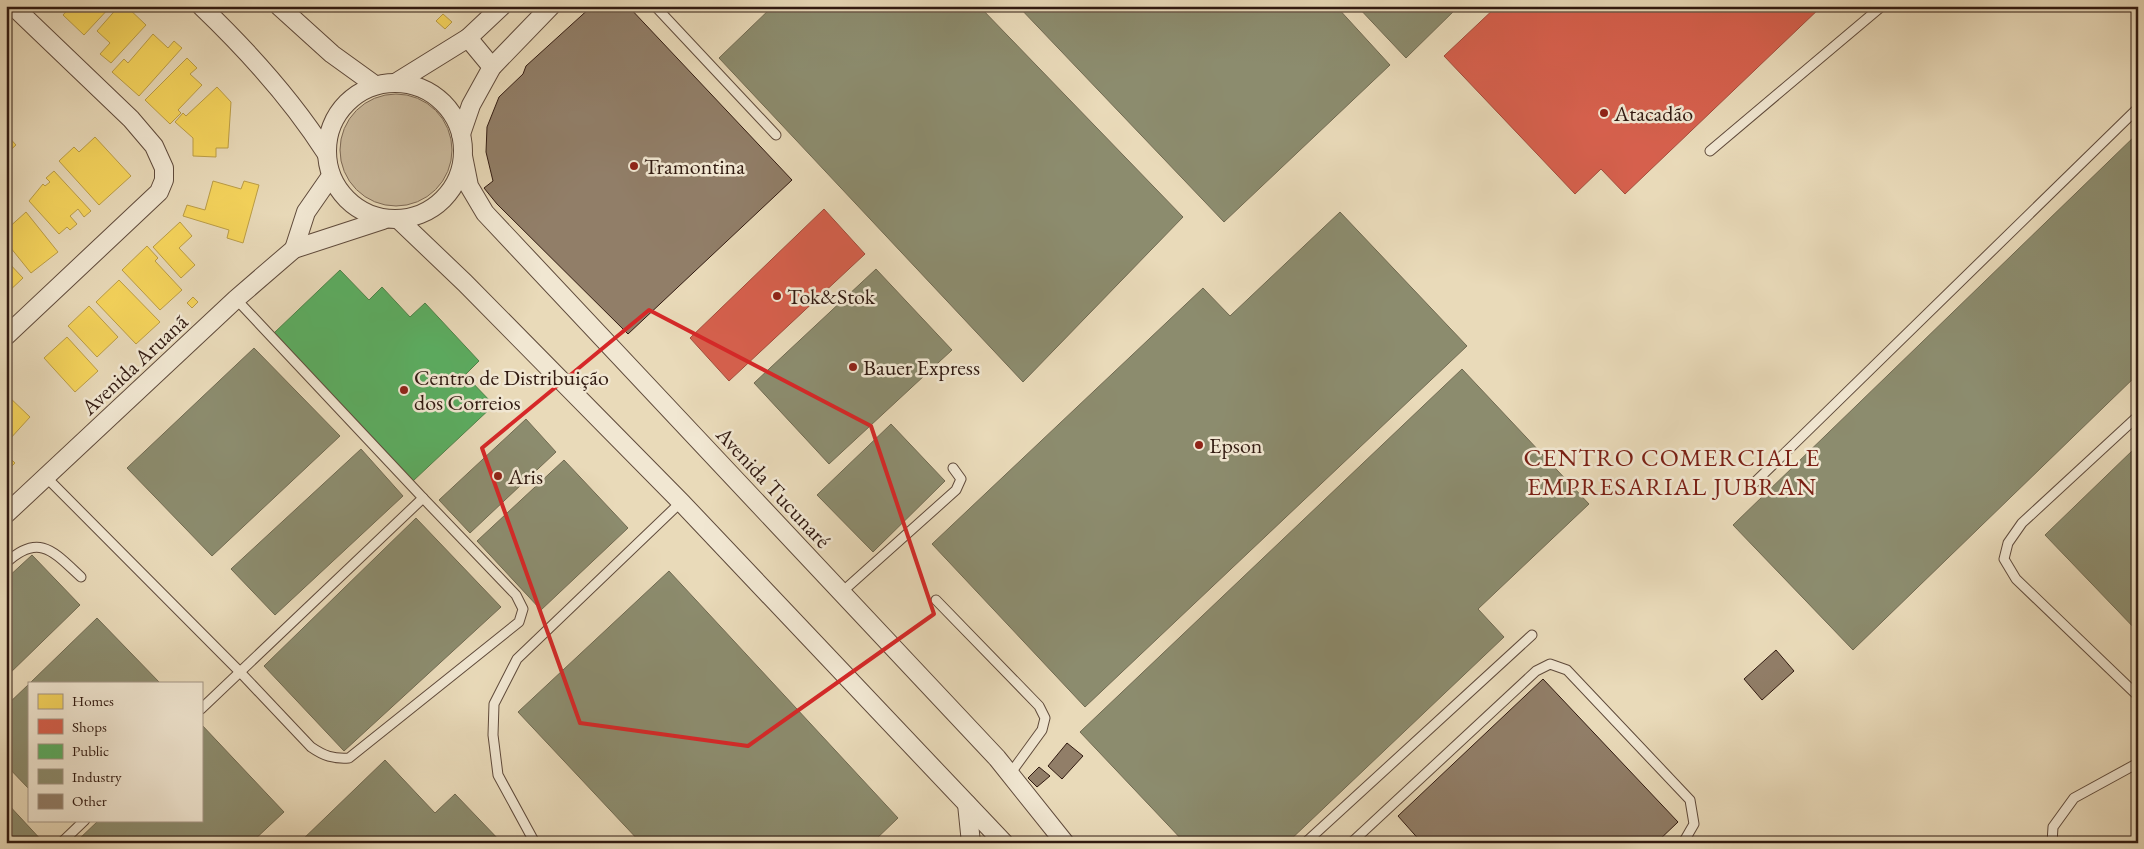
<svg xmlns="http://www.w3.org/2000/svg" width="2144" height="849" viewBox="0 0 2144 849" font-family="'EB Garamond',serif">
<rect width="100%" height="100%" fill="#e9dab9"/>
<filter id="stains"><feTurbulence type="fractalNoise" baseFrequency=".004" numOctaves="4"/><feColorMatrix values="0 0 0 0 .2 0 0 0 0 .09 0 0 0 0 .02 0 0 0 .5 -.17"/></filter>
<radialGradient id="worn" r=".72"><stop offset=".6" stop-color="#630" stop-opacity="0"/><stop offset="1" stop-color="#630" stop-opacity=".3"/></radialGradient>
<circle fill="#cab99c" stroke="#7e6a56" cx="396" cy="150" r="56"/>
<g fill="#f6d55c" stroke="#bb9d46">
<polygon points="71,6 111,6 84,35 63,15"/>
<polygon points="119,6 126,6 146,25 111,63 100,54 110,43 97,31"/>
<polygon points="443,14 452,22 445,29 436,21"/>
<polygon points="153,34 168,48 174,41 182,48 139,96 112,72 124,59 128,63"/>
<polygon points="187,58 197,68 190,74 202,85 178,110 181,113 170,124 145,100"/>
<polygon points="217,87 231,102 228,148 216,148 216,157 193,156 193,138 175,122 183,113 186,116"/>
<polygon points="6,134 16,145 6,154"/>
<polygon points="95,137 131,176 99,205 59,161 74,147 79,152"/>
<polygon points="54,171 91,211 84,217 78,209 70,216 77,224 70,230 67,227 59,234 29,201 43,184 45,186 50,182 46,178"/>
<polygon points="213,181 241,189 244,181 259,185 243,243 227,238 229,230 183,216 187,205 205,210"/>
<polygon points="26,212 58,252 31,273 6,242 6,230"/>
<polygon points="180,222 192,236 179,248 195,265 181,278 153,247"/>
<polygon points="147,246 158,258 155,261 182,290 160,310 122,270"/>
<polygon points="6,260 23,278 6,294"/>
<polygon points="119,280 160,322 136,344 96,302"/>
<polygon points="193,297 198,302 192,308 187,303"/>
<polygon points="89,306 118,337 97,357 68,326"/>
<polygon points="67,337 98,371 75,392 44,358"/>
<polygon points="6,394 30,417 9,440 6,437"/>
<polygon points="10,458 15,463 10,468 6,465"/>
</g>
<g fill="#d6604d" stroke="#a44b3b">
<polygon points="1497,6 1822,6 1625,194 1601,169 1575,194 1444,56"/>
<polygon points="824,209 865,254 729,381 690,338"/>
</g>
<polygon fill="#5aae61" stroke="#4e8249" points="340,270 369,300 382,287 410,317 425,303 479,361 465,375 494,405 413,481 274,333"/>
<g fill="#8c8c6e" stroke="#716a52">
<polygon points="773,6 979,6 1183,217 1023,382 719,58"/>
<polygon points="1018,6 1336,6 1390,65 1224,222"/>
<polygon points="1357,6 1459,6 1406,58"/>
<polygon points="2138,133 2138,374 1853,650 1733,525"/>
<polygon points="1340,212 1467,346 1085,707 932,544 1203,288 1230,316"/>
<polygon points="876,269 952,350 829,464 754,383"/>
<polygon points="254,348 340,436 212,556 127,468"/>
<polygon points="1462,369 1589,504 1478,609 1504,637 1287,843 1185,843 1080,732"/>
<polygon points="526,419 556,452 470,533 439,500"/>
<polygon points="891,424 945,481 873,552 817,495"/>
<polygon points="361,449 403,496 275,615 231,569"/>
<polygon points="2134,449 2138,453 2138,632 2045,535"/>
<polygon points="564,460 628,528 541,610 477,541"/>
<polygon points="416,518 501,607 344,751 264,666"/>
<polygon points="32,555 80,605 6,677 6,579"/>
<polygon points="669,571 898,818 872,843 641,843 518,712"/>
<polygon points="97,618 160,683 30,683"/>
<polygon points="29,684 29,789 6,765 6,706"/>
<polygon points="201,724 284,812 251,843 78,843 77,841 99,820 201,820"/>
<polygon points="385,760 435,813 455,794 502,843 299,843"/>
<polygon points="6,802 44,843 6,843"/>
</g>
<g fill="#917e68" stroke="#311a11">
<polygon points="592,6 628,6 792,180 628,334 497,204 484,188 493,181 486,152 487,127 499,97 523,74 526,66"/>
<polygon points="1776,650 1794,671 1762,700 1744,679"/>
<polygon points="1543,679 1678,822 1656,843 1422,843 1398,816"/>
<polygon points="1067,743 1083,756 1062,779 1048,766"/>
<polygon points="1039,767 1050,776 1037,787 1028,778"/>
</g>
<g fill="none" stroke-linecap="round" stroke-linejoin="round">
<defs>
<g id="lane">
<polyline points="655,6 776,135"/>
<polyline points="1710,151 1882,6"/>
<polyline points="2138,416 2022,523 2008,543 2004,559 2016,579 2138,696"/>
<path d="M 46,477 L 240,672 L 311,747 C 324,756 333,759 349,758 L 519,622 L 523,609 L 516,595 L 423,498"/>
<polyline points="1750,487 2138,108"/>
<path d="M 6,563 C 39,532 54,552 81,577"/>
<polyline points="842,592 956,490 961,479 953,468"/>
<polyline points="936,600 1039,706 1045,718 1042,730 1010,774"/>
<polyline points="201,709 423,498 236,299"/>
<polyline points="61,843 85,820"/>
<polyline points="535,843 498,775 493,735 494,704 517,659 681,502"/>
<polyline points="1305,843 1532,635"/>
<polyline points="1351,843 1536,671 1550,664 1567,670 1690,800 1694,824 1683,843"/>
<polyline points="2052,843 2053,827 2074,798 2138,763"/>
</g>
<g id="street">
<path d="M 201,6 C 248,51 291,98 326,153"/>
<polyline points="279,6 332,54 375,85"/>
<polyline points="468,38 492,67"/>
<polyline points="397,82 468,38 502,6"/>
<circle cx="395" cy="151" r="68"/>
<polyline points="461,134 471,105 492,67 551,6"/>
<polyline points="463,156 469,186 485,213 997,758 1065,843"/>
<polyline points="398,219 465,283 681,502 1004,843"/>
<polyline points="294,249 306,212 331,176"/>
<polyline points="6,336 159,192 164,180 164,168 154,146 131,119 13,6"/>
<polyline points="6,514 236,299 294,249 383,220"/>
<polyline points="967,804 971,843"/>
</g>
</defs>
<use href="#lane" stroke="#5f4a3b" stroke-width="11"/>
<use href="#street" stroke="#5f4a3b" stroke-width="20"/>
<use href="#lane" stroke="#f1e7d2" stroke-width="9"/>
<use href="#street" stroke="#f1e7d2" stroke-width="18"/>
</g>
<path fill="none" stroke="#d62828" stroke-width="4" stroke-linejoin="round" d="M 649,310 L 871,426 L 934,614 L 748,746 L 580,723 L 482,448 Z"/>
<g fill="#8f2418" stroke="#f1e7d2" stroke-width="2">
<circle cx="1604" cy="113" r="5"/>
<circle cx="634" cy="166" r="5"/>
<circle cx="777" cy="296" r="5"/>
<circle cx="853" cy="367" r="5"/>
<circle cx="404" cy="390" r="5"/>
<circle cx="1199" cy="445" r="5"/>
<circle cx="498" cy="476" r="5"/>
</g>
<g text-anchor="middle" stroke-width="5" stroke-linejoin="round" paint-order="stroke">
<g font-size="22" fill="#311a11" stroke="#f1e7d2" text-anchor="start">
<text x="1614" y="121">Atacadão</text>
<text x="644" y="174">Tramontina</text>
<text x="787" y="304">Tok&amp;Stok</text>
<text x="863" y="375">Bauer Express</text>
<text x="414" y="385">Centro de Distribuição<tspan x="414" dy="25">dos Correios</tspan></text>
<text x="1209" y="453">Epson</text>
<text x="508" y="484">Aris</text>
</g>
<g font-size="22" fill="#311a11" stroke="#f1e7d2">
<text transform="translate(134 364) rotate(-43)" y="8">Avenida Aruanã</text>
<text transform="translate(774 487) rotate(47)" y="8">Avenida Tucunaré</text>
</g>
<g font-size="25" letter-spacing="1" fill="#7a1f14" stroke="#f1e7d2">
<text x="1672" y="466">CENTRO COMERCIAL E<tspan x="1672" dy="29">EMPRESARIAL JUBRAN</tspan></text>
</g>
</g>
<rect width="2144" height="849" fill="none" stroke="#e9dab9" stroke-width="25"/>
<rect x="8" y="8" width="2129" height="834" fill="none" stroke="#311a11" stroke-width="2.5"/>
<rect x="12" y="12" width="2119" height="824" fill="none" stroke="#311a11"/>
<rect x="28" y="682" width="175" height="140" fill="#f1e7d2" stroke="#a49585"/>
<rect x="38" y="694" width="25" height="15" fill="#f6d55c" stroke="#a49585"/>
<text x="72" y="706" font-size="15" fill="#311a11">Homes</text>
<rect x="38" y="719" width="25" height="15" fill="#d6604d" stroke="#a49585"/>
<text x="72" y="732" font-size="15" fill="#311a11">Shops</text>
<rect x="38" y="744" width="25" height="15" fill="#5aae61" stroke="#a49585"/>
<text x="72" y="756" font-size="15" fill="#311a11">Public</text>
<rect x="38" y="769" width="25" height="15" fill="#8c8c6e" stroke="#a49585"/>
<text x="72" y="782" font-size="15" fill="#311a11">Industry</text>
<rect x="38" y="794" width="25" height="15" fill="#917e68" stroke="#a49585"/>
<text x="72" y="806" font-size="15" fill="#311a11">Other</text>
<rect width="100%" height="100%" filter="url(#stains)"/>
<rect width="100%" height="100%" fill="url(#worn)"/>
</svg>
